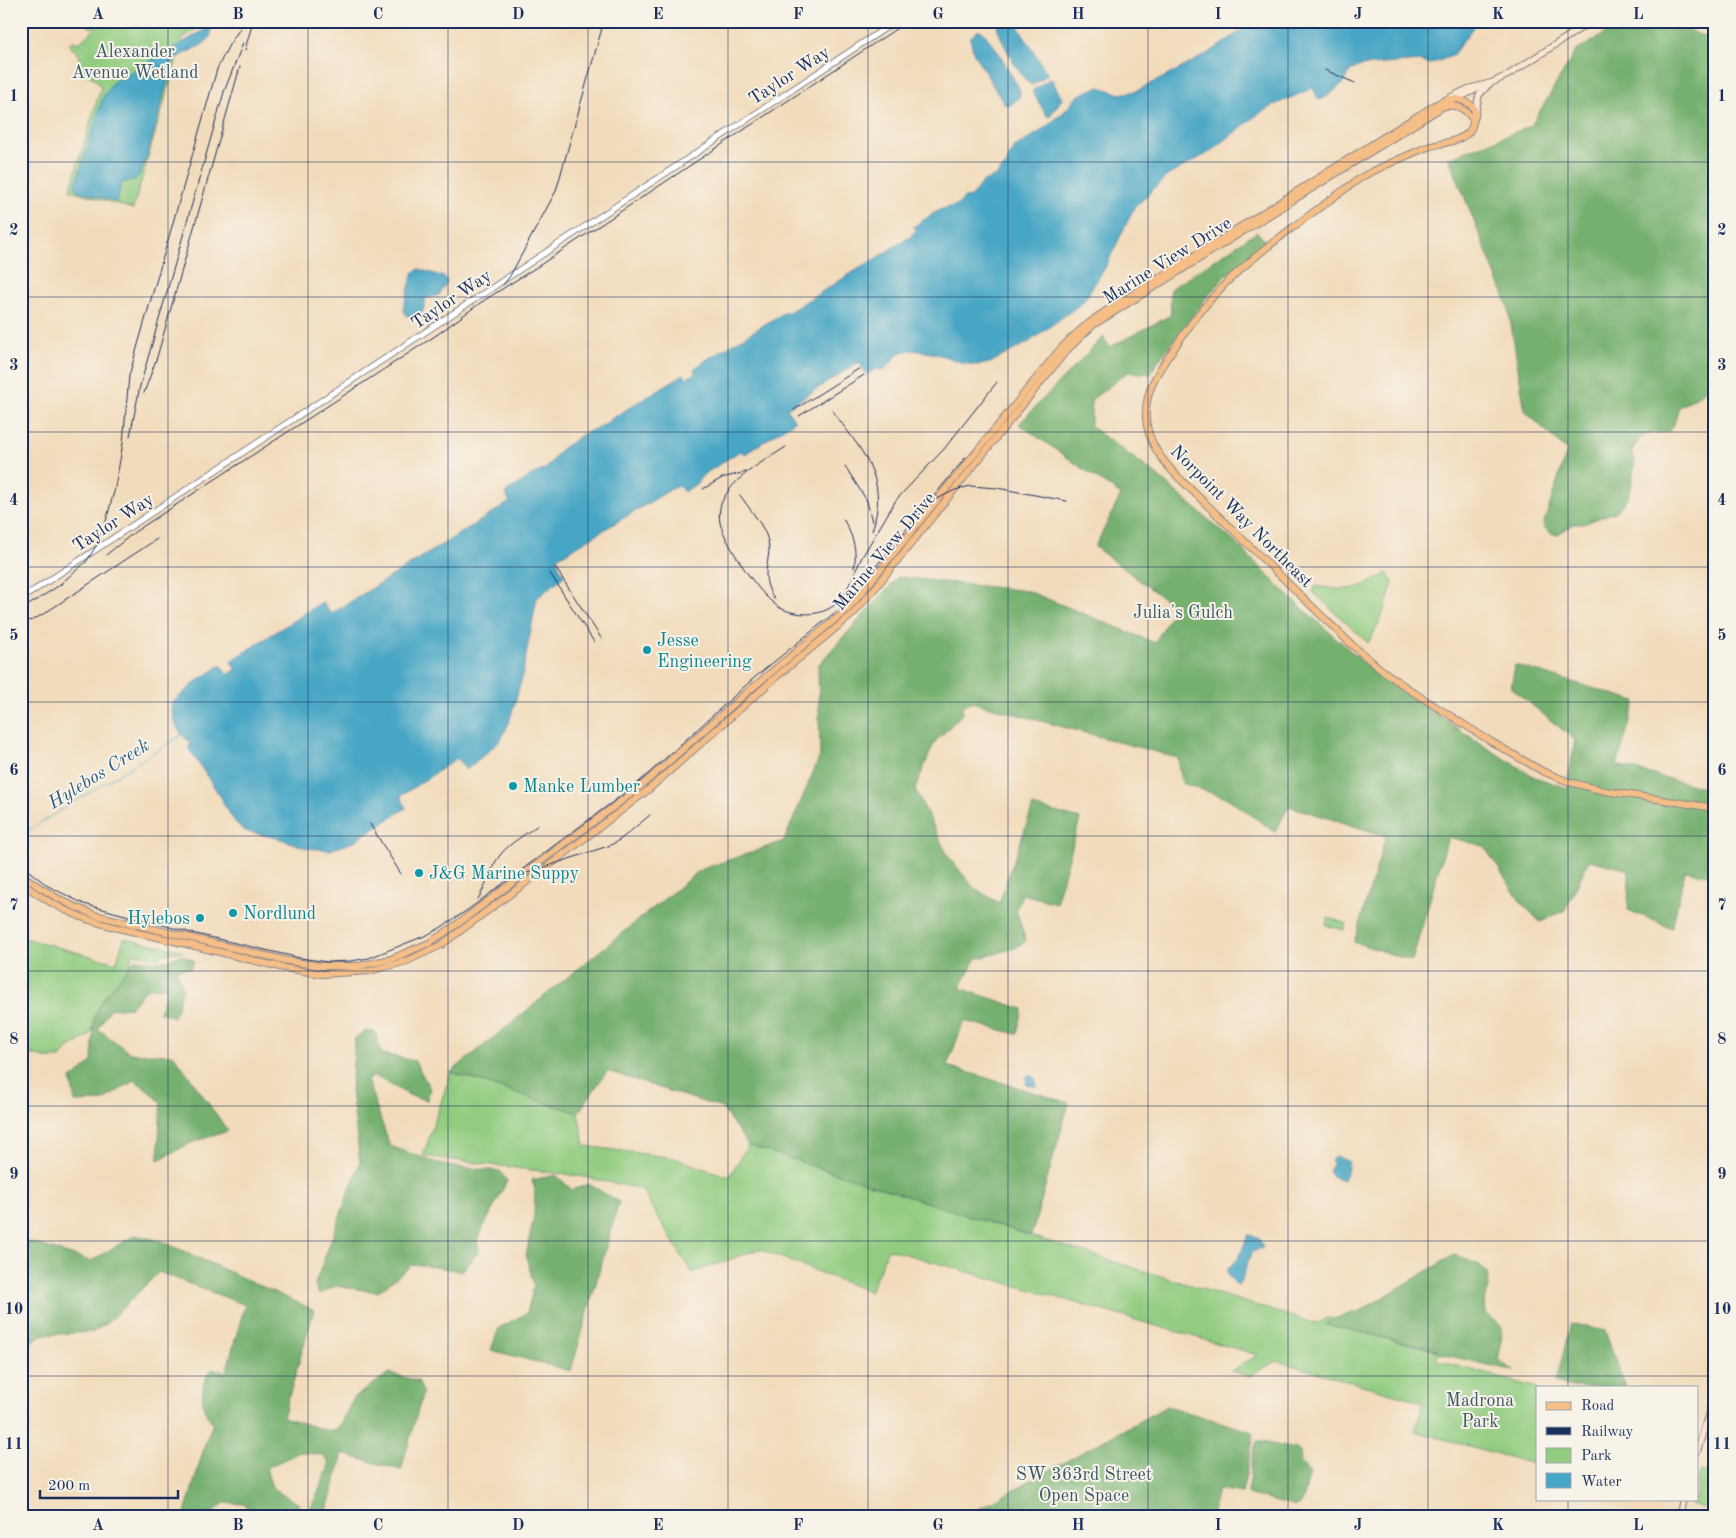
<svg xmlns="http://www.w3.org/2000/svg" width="1736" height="1538" viewBox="0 0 1736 1538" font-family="'Old Standard TT',serif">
<rect width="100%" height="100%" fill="#f7f3e8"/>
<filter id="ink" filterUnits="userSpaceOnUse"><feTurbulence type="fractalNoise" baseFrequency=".02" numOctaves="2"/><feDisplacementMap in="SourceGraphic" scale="10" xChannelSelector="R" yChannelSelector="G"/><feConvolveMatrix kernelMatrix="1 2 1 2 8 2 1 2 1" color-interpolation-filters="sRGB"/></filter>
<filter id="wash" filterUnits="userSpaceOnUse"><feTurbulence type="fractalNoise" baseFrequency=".0096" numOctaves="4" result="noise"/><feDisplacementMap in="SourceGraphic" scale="20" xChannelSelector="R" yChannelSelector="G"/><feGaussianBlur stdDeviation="1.12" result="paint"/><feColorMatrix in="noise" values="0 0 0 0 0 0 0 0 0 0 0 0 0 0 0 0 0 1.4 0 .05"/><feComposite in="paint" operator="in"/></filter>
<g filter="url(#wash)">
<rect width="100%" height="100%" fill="#f2dbbb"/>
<g fill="#91cc80" stroke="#567e6f">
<path d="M 81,21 L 208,21 L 183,38 L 133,209 L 70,190 L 101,87 L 95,79 L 83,72 C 79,62 82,51 71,48 L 69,44 L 72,41 L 79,43 L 96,28 L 95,26 L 91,28 Z"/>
<path d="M 1387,573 L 1393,582 C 1387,604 1380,624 1368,643 L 1313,592 L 1316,586 C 1348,592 1359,590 1387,573 Z"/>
<polygon points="1328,918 1346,923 1344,930 1326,925"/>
<polygon points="21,937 116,963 124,938 184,951 163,954 158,958 133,953 125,981 109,994 89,1036 69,1048 60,1058 45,1058 21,1052"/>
<polygon points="451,1072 578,1113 585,1146 674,1158 729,1177 748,1145 1031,1236 1316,1324 1327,1318 1333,1319 1326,1324 1438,1351 1436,1360 1537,1388 1537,1465 1415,1431 1423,1402 1277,1361 1249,1376 1231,1371 1258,1355 888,1249 870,1292 759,1249 692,1273 641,1189 579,1176 423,1156"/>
<polygon points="1715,1470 1715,1512 1691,1505 1693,1499 1697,1499 1697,1481 1700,1471 1704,1473"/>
</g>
<g fill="#74b06e" stroke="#487066">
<path d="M 1626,21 L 1666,21 L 1715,41 L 1715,323 L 1712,325 L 1715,330 L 1715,370 L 1706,383 L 1704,392 L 1679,407 L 1674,424 L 1668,432 C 1650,432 1639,434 1632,452 L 1635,460 L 1631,489 L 1628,497 L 1617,511 L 1583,524 L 1574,524 L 1558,534 L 1552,534 L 1543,526 L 1567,451 L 1525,411 L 1508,306 L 1449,158 L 1531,126 L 1576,51 Z"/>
<polygon points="1257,232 1267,242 1225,276 1206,298 1156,364 1151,374 1128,372 1091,400 1091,427 1153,472 1237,544 1291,598 1378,675 1487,748 1535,777 1567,788 1575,740 1511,688 1515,665 1636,701 1617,765 1715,791 1715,876 1685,871 1672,928 1628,910 1629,870 1589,860 1565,910 1540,922 1520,901 1484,846 1448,837 1412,961 1354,942 1386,836 1289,806 1275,832 1229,799 1182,783 1178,758 971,702 962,706 963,713 934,743 915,789 948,856 974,888 999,903 1033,806 1080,819 1056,903 1022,894 1016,910 1026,941 1016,948 976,959 960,988 1023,1009 1017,1034 964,1021 947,1066 1069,1103 1031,1236 748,1145 722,1108 607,1071 578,1113 451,1072 700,870 784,841 820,756 818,665 898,577 1028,591 1155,643 1175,607 1095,547 1121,495 1019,424 1103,337 1110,347 1171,315 1170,289"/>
<polygon points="182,955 194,961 191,968 176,969 183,988 174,1017 159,1012 168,987 147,988 131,1007 109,1009 98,1029 130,1053 174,1055 228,1131 191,1143 158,1160 161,1102 135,1080 102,1101 75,1102 71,1079 92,1062 94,1017 103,999 135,959 160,962"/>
<polygon points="366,1031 375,1032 382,1054 415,1061 430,1089 427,1100 411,1096 375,1076 367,1080 390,1146 446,1166 500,1171 507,1181 477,1240 479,1251 462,1271 413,1264 378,1292 335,1286 319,1295 315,1284 360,1162 351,1091 355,1038"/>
<polygon points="556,1175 572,1190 589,1184 619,1202 571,1371 491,1350 499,1328 527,1313 534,1286 526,1256 534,1215 535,1189 532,1180"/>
<path d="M 135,1235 L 161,1241 L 314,1310 L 283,1417 L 328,1431 L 338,1428 L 354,1398 L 389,1373 L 418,1381 L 423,1392 L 401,1470 L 343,1454 L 325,1517 L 307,1517 L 328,1469 L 329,1463 L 322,1455 L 300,1452 L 266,1468 L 272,1488 L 299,1504 L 293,1517 L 252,1517 L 245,1504 L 224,1503 L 208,1517 L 184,1517 L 206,1441 L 213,1423 C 211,1420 207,1417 206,1413 C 200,1400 201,1378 213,1369 L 226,1372 L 245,1305 L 159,1272 L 107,1323 L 93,1332 L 41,1335 L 21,1349 L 21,1239 L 26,1241 L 91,1261 Z"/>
<polygon points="1454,1255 1480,1265 1487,1272 1489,1289 1484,1300 1485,1312 1502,1327 1501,1346 1498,1360 1514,1371 1437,1353 1438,1350 1325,1324 1333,1319 1362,1310"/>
<polygon points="1571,1323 1605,1331 1625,1387 1572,1387 1556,1382"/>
<polygon points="1167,1406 1253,1432 1253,1440 1242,1493 1218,1489 1211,1517 964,1517"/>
<polygon points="1257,1441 1296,1449 1300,1452 1301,1463 1310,1473 1302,1503 1296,1507 1247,1494 1253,1454"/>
</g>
<g fill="#46a6c5" stroke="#306a92">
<path d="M 1007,21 L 1015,21 L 1017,24 L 1047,73 L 1047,75 L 1032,85 C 1020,79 1001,40 997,27 Z"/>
<path d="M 1255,21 L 1482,21 L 1479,22 L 1471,30 L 1452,56 L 1430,64 L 1420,61 L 1360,66 L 1350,71 L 1343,83 L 1328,96 L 1319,100 L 1313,88 L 1274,105 L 1257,115 L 1210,152 L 1167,176 L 1134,208 L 1106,266 L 1083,302 L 1029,342 L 990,363 L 977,365 L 963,363 L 944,356 L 922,351 L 909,350 L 899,353 L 884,370 L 875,369 L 867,375 L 859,362 L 787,408 L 795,421 L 745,454 L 740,451 L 703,475 L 696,484 L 684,492 L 678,485 L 556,559 L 564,576 L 537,598 L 521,681 L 509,723 L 500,741 L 466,770 L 457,758 L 401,796 L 406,808 L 351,843 L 330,850 L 306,848 L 281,839 L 245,831 L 235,822 L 225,807 L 222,799 L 189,749 L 190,742 C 177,733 173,720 171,704 L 196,682 L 221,665 L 227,675 L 236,670 L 231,661 L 322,602 L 331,614 L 510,502 L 505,493 L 532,475 L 547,468 L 560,450 L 585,433 L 604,425 L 614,417 L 684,374 L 687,378 L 695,373 L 694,369 L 706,360 L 785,312 L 789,312 L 910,237 L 917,229 L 913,227 L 939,210 L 958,205 L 964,198 L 971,197 L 982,182 L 996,176 L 1007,164 L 1009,156 L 1013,149 L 1038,133 L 1064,112 L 1078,96 L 1088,91 L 1100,87 L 1120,94 L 1137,91 L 1176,71 L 1212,51 Z"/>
<path d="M 208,28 L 211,30 C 213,47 183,50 173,61 L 148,153 L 139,176 L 134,180 L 122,183 L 120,186 L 118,200 L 116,202 L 77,190 L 75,186 L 102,99 L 113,82 Z"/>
<polygon points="981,30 996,48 1020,90 1019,98 1009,106 1004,104 974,54 970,38 977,31"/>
<polygon points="1051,78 1062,99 1049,117 1047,116 1032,91"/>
<polygon points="419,269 444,277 447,282 439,295 426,298 423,311 420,315 410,317 406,315 403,309 413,273"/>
<polygon points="1029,1075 1035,1078 1037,1087 1026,1084 1027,1076"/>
<polygon points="1336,1156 1349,1162 1346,1177 1343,1180 1332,1176 1329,1171 1332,1166 1332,1159"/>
<polygon points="1248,1235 1258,1237 1263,1247 1251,1253 1241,1282 1237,1285 1229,1277 1227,1269 1239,1258"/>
</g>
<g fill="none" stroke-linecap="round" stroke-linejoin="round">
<polyline stroke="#46a6c5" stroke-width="1" points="21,835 182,735"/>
</g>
</g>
<g filter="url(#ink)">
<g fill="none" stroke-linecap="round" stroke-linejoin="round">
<defs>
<polyline id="tertiary" points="21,599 896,21"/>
<g id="secondary">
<polyline points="1447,99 1468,89 1491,83 1508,75 1592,21"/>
<polyline points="1456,99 1479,88"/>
<polyline points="1475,115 1479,95 1489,84"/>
<polyline points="1697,1452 1715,1393"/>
<polyline points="1679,1517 1683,1499"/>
</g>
<g id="primary">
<path d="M 1446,106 C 1459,104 1466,110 1473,120"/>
<path d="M 21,874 C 44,892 67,905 95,915 L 288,961 L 321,966 L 359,966 L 391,959 L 429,943 L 456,925 L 640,787 L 745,694 L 849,608 L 1057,353 C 1079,327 1105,311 1133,294 L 1419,115 C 1428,110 1440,100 1449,99 C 1459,98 1477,103 1475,116 C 1475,118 1473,120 1473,123 C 1472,127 1471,130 1468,133 C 1457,143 1438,143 1425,148 C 1404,157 1382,166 1362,177 C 1319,208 1269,243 1230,279 C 1209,299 1191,323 1175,347 C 1159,369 1144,391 1146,419 C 1148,442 1161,459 1176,475 L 1352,645 L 1382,670 L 1413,692 L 1490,741 L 1542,771 L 1569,782 L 1605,791 L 1715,808"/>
<path d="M 21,882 C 68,920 108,926 165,939 C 204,948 244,958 284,968 L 322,974 L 370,971 L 407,961 L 441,945 L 547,867 L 648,790 L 775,678 L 853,614 L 876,587 L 1066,351 L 1093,325 L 1455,99"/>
</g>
</defs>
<use href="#tertiary" stroke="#86858c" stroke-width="7"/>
<use href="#secondary" stroke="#86858c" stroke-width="8"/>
<use href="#primary" stroke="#86858c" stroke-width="8"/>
<use href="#tertiary" stroke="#fff" stroke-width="5"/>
<use href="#secondary" stroke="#fbe5cf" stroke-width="5.5"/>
<use href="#primary" stroke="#f6be87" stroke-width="6"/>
<g stroke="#1b2f5e" stroke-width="1">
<polyline points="245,50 253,21"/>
<polyline points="1325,70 1355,83"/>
<polyline points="503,285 510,276 556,191 604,21"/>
<polyline points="144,393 157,357 240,67"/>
<polyline points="794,410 860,368"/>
<path d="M 832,410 C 861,451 890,476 872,531"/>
<polyline points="799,416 864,375"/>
<polyline points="130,436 140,386 224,92 243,43"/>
<path d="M 786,447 C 763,462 732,477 721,504 C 719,510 719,517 720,523 C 726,545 761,599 782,609 C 801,617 825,616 839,601"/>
<polyline points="845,466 867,501 872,522"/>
<polyline points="703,489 722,478 746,472"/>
<path d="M 740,495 C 748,507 761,522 766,535 C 776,559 755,572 775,600"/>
<polyline points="933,501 955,490 970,486 997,488 1067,501"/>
<path d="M 843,519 C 852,534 858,549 854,568"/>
<polyline points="106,555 136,531 438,334 480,303 540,265 908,21"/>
<polyline points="555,567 601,638"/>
<polyline points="550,573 594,642"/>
<polyline points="58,586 86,562 98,543 106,521 115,488 123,443 129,376 217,69 229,45 245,21"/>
<polyline points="842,600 862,557 896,500 944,449 997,382"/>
<polyline points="21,610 63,583"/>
<polyline points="21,622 33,620 45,613 157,539"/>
<polyline points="370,824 401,874"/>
<polyline points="21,865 48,886 84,904 192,933 300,958 328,962 351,961 369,958 427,935 440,928 469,909 638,783 754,678 843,606 966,457"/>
<polyline points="518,876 611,845 621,839 650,815"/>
<path d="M 478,899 C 487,885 490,867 501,854 C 510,843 526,834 538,825"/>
</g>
</g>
</g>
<path fill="none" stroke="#1b2f5e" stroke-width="1" stroke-opacity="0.55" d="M 168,21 L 168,1517M 308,21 L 308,1517M 448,21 L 448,1517M 588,21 L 588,1517M 728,21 L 728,1517M 868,21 L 868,1517M 1008,21 L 1008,1517M 1148,21 L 1148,1517M 1288,21 L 1288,1517M 1428,21 L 1428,1517M 1568,21 L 1568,1387M 21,162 L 1715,162M 21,297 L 1715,297M 21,432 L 1715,432M 21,567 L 1715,567M 21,702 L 1715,702M 21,836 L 1715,836M 21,971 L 1715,971M 21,1106 L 1715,1106M 21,1241 L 1715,1241M 21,1376 L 1715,1376M 1568,1499 L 1568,1517"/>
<g fill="#0f9aa8" stroke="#f7f3e8" stroke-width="2">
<circle cx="647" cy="650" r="5"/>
<circle cx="513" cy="786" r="5"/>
<circle cx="419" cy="873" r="5"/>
<circle cx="233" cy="913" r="5"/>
<circle cx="200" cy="918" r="5"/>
</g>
<g text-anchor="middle" stroke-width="4" stroke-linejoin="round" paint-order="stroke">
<g font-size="18" fill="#385666" stroke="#f7f3e8">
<text x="135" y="57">Alexander<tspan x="135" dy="21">Avenue Wetland</tspan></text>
<text x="1183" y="618">Julia's Gulch</text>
<text x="1480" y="1406">Madrona<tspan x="1480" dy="21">Park</tspan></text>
<text x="1084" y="1480">SW 363rd Street<tspan x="1084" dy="21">Open Space</tspan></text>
</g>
<g font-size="18" fill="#1b2f5e" stroke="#f7f3e8">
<text transform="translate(789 75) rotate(-33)" y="6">Taylor Way</text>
<text transform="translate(1167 260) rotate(-32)" y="6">Marine View Drive</text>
<text transform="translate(451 299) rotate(-34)" y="6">Taylor Way</text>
<text transform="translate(1242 516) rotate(45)" y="6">Norpoint Way Northeast</text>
<text transform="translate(113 522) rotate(-33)" y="6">Taylor Way</text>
<text transform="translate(884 551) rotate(-50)" y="6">Marine View Drive</text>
</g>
<g font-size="18" fill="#0d838f" stroke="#f7f3e8" text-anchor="start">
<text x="657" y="646">Jesse<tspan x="657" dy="21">Engineering</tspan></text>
<text x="523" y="792">Manke Lumber</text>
<text x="429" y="879">J&amp;G Marine Suppy</text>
<text x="243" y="919">Nordlund</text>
<text x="190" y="924" text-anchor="end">Hylebos</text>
</g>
<g font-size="19" font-style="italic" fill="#2a5982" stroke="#f7f3e8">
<text transform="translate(98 773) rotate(-32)" y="7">Hylebos Creek</text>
</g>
</g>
<rect width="1736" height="1538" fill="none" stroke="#f7f3e8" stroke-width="55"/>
<rect x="1536" y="1386" width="162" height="115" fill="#f7f3e8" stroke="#9fa5b1"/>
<rect x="1546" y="1402" width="25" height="8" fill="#f6be87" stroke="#9fa5b1"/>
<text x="1581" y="1410" font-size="15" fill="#1b2f5e">Road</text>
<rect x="1546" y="1427" width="25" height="8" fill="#1b2f5e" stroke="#9fa5b1"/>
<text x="1581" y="1436" font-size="15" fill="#1b2f5e">Railway</text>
<rect x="1546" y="1448" width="25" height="15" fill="#91cc80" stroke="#9fa5b1"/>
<text x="1581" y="1460" font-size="15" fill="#1b2f5e">Park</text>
<rect x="1546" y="1473" width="25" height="15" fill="#46a6c5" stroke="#9fa5b1"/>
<text x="1581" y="1486" font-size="15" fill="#1b2f5e">Water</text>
<path d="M40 1490v8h138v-8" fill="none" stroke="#1b2f5e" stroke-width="2.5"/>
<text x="48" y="1490" font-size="15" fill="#1b2f5e" stroke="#f7f3e8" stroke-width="4" paint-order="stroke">200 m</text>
<rect x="28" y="28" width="1680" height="1482" fill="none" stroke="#1b2f5e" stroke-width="2"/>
<g font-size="16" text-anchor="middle" font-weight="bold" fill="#1b2f5e">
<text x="98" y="19">A</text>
<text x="238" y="19">B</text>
<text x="378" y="19">C</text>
<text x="518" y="19">D</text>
<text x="658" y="19">E</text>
<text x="798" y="19">F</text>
<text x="938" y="19">G</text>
<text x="1078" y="19">H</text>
<text x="1218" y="19">I</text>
<text x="1358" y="19">J</text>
<text x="1498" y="19">K</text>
<text x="1638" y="19">L</text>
<text x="14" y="101">1</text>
<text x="1722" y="101">1</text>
<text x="14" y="235">2</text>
<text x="1722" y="235">2</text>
<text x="14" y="370">3</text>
<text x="1722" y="370">3</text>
<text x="14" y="505">4</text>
<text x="1722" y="505">4</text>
<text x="14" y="640">5</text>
<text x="1722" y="640">5</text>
<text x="14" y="775">6</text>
<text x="1722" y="775">6</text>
<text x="14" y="910">7</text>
<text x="1722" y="910">7</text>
<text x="14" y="1044">8</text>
<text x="1722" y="1044">8</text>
<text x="14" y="1179">9</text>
<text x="1722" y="1179">9</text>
<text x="14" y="1314">10</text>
<text x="1722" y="1314">10</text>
<text x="14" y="1449">11</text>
<text x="1722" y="1449">11</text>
<text x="98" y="1530">A</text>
<text x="238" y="1530">B</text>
<text x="378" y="1530">C</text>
<text x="518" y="1530">D</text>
<text x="658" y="1530">E</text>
<text x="798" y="1530">F</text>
<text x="938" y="1530">G</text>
<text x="1078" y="1530">H</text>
<text x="1218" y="1530">I</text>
<text x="1358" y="1530">J</text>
<text x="1498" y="1530">K</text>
<text x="1638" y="1530">L</text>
</g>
</svg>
